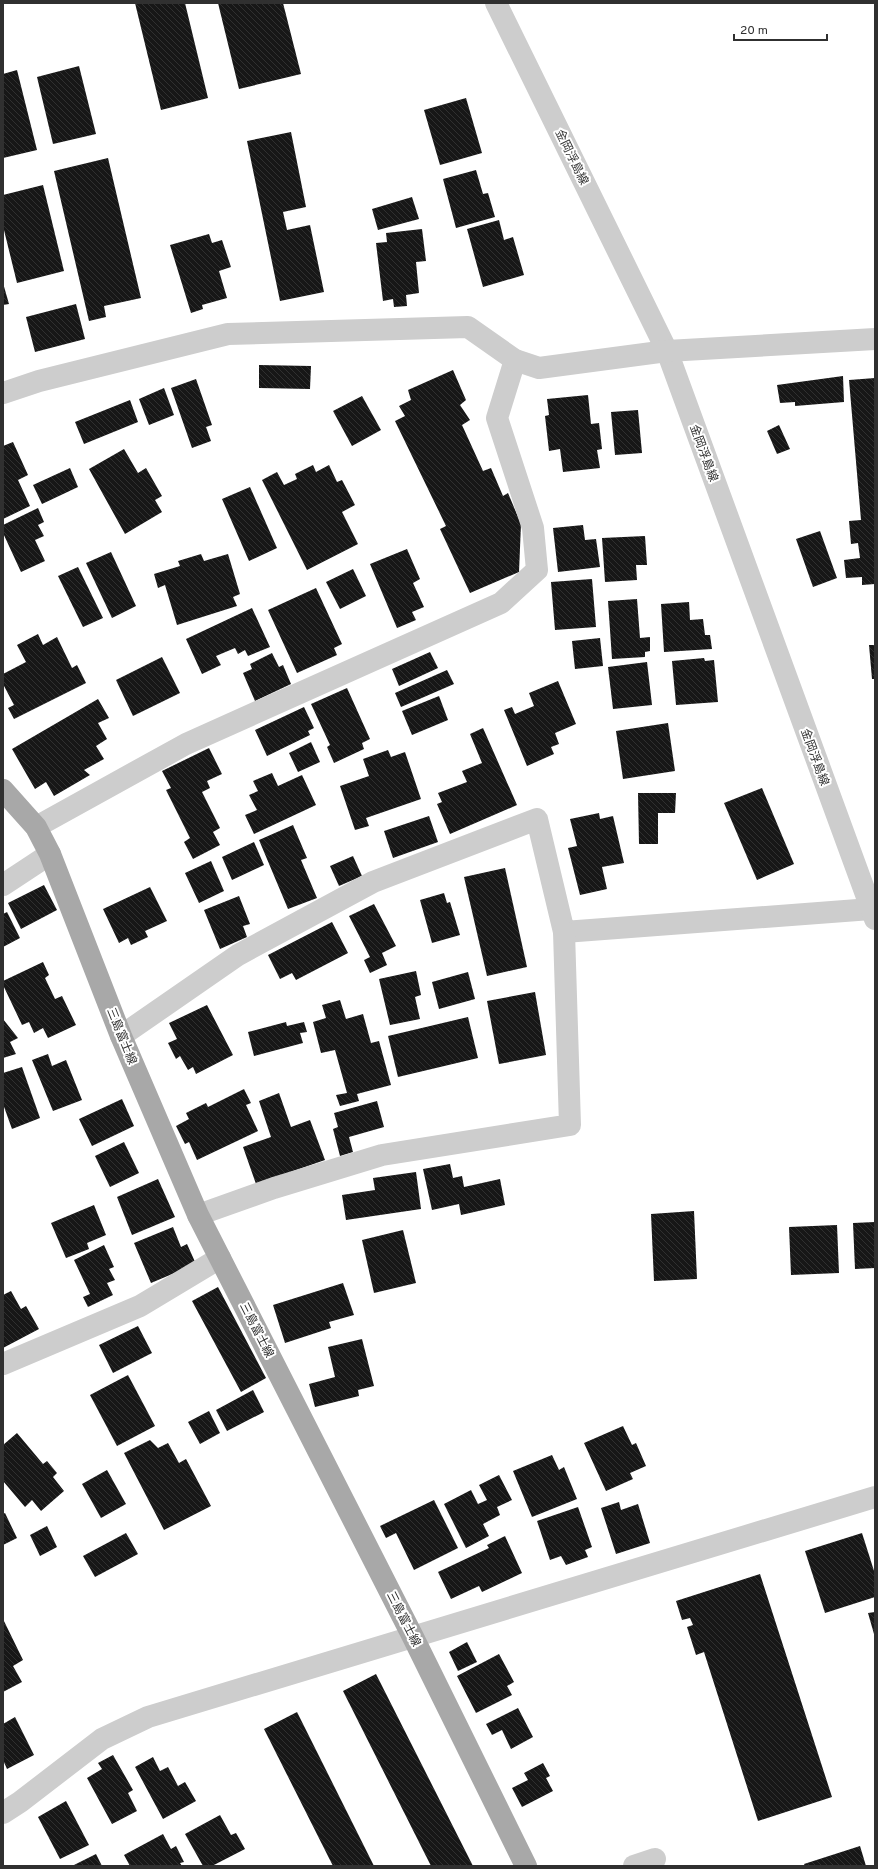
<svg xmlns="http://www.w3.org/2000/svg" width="878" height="1869" viewBox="0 0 878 1869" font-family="Overpass,'Noto Sans JP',sans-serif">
<defs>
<pattern id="building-back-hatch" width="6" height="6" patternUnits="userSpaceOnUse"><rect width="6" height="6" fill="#171717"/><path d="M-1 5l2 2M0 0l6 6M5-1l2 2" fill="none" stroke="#303030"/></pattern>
</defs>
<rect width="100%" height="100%" fill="#fff"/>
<g fill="url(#building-back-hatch)">
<polygon points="135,3 185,3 208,98 161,110"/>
<polygon points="218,3 283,3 301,74 239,89"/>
<polygon points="79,66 96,134 53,144 37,77"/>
<polygon points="17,70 37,150 3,158 3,74"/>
<polygon points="466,98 482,153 440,165 424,110"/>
<polygon points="291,132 306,207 283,212 287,230 310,225 324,292 280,301 247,141"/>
<polygon points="108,158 141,298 104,306 106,317 89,321 54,171"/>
<polygon points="476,170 483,194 488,193 495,217 456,228 443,179"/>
<polygon points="43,185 64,271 17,283 3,226 3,195"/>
<polygon points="412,197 419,219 378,230 372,209"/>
<polygon points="499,220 504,240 513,237 524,275 483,287 467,229"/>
<polygon points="422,229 426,261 416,262 419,293 406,295 407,306 394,307 393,299 383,301 376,243 387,242 386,233"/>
<polygon points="209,234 212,243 222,240 231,267 219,271 227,298 202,305 203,309 191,313 170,245"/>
<polygon points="3,283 9,304 3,305"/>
<polygon points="76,304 85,339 35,352 26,317"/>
<polygon points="259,365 311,366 310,389 259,388"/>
<polygon points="453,370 466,400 460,405 470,420 462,425 483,471 491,468 503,496 508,493 521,524 519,572 470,593 440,529 446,526 395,421 405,416 399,406 411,400 408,390"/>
<polygon points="843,376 844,402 795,406 795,402 780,403 777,385"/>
<polygon points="875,378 875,584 862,585 862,577 846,578 844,560 860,558 858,543 851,544 849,521 861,520 849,380"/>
<polygon points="196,379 212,425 206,427 211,441 192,448 171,388"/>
<polygon points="164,388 174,415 149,425 139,399"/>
<polygon points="588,395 591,424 599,423 602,449 597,450 600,468 563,472 560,449 549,451 545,416 549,415 547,399"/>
<polygon points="362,396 381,430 352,446 333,411"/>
<polygon points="130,400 138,422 84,444 75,422"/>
<polygon points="638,410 642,453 615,455 611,412"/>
<polygon points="779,425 790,449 777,454 767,431"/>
<polygon points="13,442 28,475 18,480 30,506 3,519 3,446"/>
<polygon points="124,449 138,473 146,468 162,496 155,500 162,512 125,534 89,469"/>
<polygon points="313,465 316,472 329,465 337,482 342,480 355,505 342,512 358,544 307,570 262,480 277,472 284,485 297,479 295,474"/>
<polygon points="70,468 78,487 42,504 33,485"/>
<polygon points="250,487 277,548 249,561 222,499"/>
<polygon points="38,508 44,522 38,525 44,536 35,540 45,561 21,572 3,533 3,525"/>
<polygon points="583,525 585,540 596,539 600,567 558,572 553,528"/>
<polygon points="820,531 837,578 813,587 796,539"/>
<polygon points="645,536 647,565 636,565 637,580 605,582 602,538"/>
<polygon points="407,549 420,579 413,583 424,607 412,612 416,620 397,628 370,564"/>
<polygon points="111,552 136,606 112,618 86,563"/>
<polygon points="201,554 204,561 228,554 240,594 233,597 237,606 177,625 165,585 158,588 154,574 180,566 178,561"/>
<polygon points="78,567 103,618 83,627 58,576"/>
<polygon points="353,569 366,596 340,609 326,582"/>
<polygon points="592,579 596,627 555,630 551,582"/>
<polygon points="316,588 342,644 334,648 337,655 297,673 268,610"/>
<polygon points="637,599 640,638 650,637 650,651 645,652 645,657 612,659 608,601"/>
<polygon points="689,602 690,620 703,619 705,635 710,635 712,649 664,652 661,604"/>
<polygon points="252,608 270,647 248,656 245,650 238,654 235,648 216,656 221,665 202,674 186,639"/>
<polygon points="38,634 43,645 57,637 72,668 77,665 86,683 14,719 8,708 14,705 3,684 3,674 26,662 17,645"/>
<polygon points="600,638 603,666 575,669 572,641"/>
<polygon points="869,645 875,645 875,679 872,679"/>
<polygon points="430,652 438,668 399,686 392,669"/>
<polygon points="272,653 279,667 283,665 291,684 255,701 243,673 252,669 250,664"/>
<polygon points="162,657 180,693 133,716 116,680"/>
<polygon points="704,658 705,661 714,660 718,702 676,705 672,661"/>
<polygon points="647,662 652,705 613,709 608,667"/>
<polygon points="447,670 454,684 401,707 395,693"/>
<polygon points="558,681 576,724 555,733 559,744 551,747 554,754 527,766 504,710 512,707 515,714 534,706 529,693"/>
<polygon points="347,688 370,739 362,743 364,749 334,763 327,747 330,745 311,704"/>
<polygon points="439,696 448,720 412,735 402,711"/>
<polygon points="98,699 109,718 98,723 107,739 96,746 104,759 84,770 90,775 54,796 46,782 35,789 12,749"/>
<polygon points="304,707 314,728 308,731 310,735 267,756 255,730"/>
<polygon points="668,723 675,771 623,779 616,731"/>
<polygon points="483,728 517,805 450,834 437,804 442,802 438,793 467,782 462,771 482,763 470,734"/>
<polygon points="311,742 320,762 298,772 289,753"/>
<polygon points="209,748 222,774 207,781 210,788 202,792 220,828 213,832 220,845 193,859 184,842 190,838 166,790 171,788 162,771"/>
<polygon points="388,750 391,757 405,752 421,799 366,818 369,826 355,830 340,786 369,776 363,759"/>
<polygon points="272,773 278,786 302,775 316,805 254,834 245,815 257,810 249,795 258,791 253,781"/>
<polygon points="762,788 794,864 757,880 724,803"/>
<polygon points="638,793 676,793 675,813 658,813 658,844 639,844"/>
<polygon points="599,813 600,819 613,816 624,863 602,867 607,889 580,895 568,848 577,846 570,819"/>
<polygon points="429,816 438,842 393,858 384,831"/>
<polygon points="293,825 307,858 301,860 317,898 288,909 259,840"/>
<polygon points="254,842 264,865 232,880 222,857"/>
<polygon points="353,856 362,876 339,886 330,866"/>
<polygon points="211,861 224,891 199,903 185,873"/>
<polygon points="505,868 527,967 487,976 464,877"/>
<polygon points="44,885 57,910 21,929 8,903"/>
<polygon points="150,887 167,921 145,931 148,937 131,945 128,938 119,943 103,909"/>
<polygon points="444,893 447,903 450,902 460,935 432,943 420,900"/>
<polygon points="239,896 250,924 243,926 247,937 220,949 204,910"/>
<polygon points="374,904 396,946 382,953 387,965 370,973 364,960 370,957 349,916"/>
<polygon points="7,912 20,938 3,947 3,914"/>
<polygon points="332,922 348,953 296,980 292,973 280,979 268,955"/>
<polygon points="43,962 49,975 45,978 55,999 62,996 76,1025 48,1038 43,1028 34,1033 29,1022 22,1025 3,985 3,981"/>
<polygon points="416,971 421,995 415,997 420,1019 390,1025 379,979"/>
<polygon points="468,972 475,999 439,1009 432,982"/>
<polygon points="535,992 546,1055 499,1064 487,1001"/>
<polygon points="340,1000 346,1019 363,1014 371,1043 379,1041 391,1085 357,1094 359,1101 340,1106 336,1095 347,1093 335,1050 321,1053 313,1022 326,1018 322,1005"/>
<polygon points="207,1005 233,1055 196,1074 193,1067 188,1070 180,1056 176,1059 168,1043 177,1039 169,1023"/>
<polygon points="468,1017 478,1058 398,1077 388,1036"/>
<polygon points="3,1019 18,1038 10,1042 16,1054 3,1058"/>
<polygon points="286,1022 287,1026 304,1022 307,1032 300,1033 303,1043 254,1056 248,1032"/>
<polygon points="48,1054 52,1066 66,1060 82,1100 53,1111 32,1060"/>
<polygon points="22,1067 40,1118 12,1129 3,1104 3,1073"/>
<polygon points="244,1089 251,1103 246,1105 258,1131 197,1160 189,1142 185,1144 176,1126 189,1119 186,1113 206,1103 208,1107"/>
<polygon points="279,1093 291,1127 310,1120 325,1160 256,1184 243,1147 271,1137 259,1101"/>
<polygon points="122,1099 134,1126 92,1146 79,1119"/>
<polygon points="377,1101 384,1127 349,1137 353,1152 340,1156 333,1129 338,1127 334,1113"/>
<polygon points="124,1142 139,1173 110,1187 95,1156"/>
<polygon points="450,1164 453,1178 462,1176 464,1187 500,1179 505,1205 461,1215 459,1204 432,1210 423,1169"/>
<polygon points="416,1172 421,1209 346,1220 342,1195 375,1190 373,1178"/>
<polygon points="158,1179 175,1217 132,1235 117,1197"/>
<polygon points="94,1205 106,1235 87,1243 89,1249 66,1258 51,1223"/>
<polygon points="694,1211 697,1279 654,1281 651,1214"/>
<polygon points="875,1222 875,1268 855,1269 853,1223"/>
<polygon points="837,1225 839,1273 791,1275 789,1227"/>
<polygon points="173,1227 181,1247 187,1244 196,1264 151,1283 134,1243"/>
<polygon points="403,1230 416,1283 374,1293 362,1240"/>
<polygon points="104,1245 114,1267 109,1269 115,1280 107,1283 113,1295 88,1307 83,1297 90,1294 74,1260"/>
<polygon points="343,1283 354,1315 329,1322 331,1328 285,1343 273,1305"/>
<polygon points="218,1287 266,1378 241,1392 192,1301"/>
<polygon points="11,1291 21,1309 26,1306 39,1329 3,1348 3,1295"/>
<polygon points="138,1326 152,1353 113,1373 99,1345"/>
<polygon points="362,1339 374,1386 358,1390 359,1396 315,1407 309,1384 335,1377 328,1347"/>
<polygon points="128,1375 155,1426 117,1446 90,1395"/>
<polygon points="253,1390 264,1412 227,1431 216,1410"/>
<polygon points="209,1411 220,1433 200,1444 188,1422"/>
<polygon points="623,1426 632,1445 636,1443 646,1466 630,1473 633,1479 606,1491 584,1443"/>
<polygon points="17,1433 43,1464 47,1461 57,1473 53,1477 64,1491 41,1511 32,1500 25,1507 3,1481 3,1445"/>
<polygon points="150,1440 158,1448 168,1443 179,1463 186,1459 211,1506 164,1530 124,1453"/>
<polygon points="552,1455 559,1470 564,1467 577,1499 532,1517 513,1471"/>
<polygon points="107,1470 126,1504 101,1518 82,1484"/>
<polygon points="499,1475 512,1500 497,1507 500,1515 483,1524 489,1536 466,1548 444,1504 471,1490 478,1504 487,1500 479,1485"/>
<polygon points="434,1500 458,1548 414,1570 396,1533 386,1538 380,1526"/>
<polygon points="619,1502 621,1510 638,1504 650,1543 616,1554 601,1508"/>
<polygon points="578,1507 592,1547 585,1550 588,1557 566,1565 561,1556 550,1560 537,1521"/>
<polygon points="5,1513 17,1538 3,1545 3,1514"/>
<polygon points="47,1526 57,1547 40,1556 30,1535"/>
<polygon points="126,1533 138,1554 95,1577 83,1556"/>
<polygon points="862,1533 875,1574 875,1597 825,1613 805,1551"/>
<polygon points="505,1536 522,1573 482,1592 479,1586 451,1599 438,1572 489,1548 487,1545"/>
<polygon points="760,1574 832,1797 758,1821 704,1652 696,1655 687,1627 693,1625 690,1618 682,1620 676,1601"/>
<polygon points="875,1612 875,1634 874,1634 868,1613"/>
<polygon points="3,1619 23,1660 13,1666 22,1682 3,1692"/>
<polygon points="467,1642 477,1662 458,1671 449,1652"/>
<polygon points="499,1654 514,1682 507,1686 512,1695 476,1713 457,1676"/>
<polygon points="376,1674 473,1866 431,1866 343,1691"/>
<polygon points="518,1708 533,1737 511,1749 502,1730 492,1735 486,1724"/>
<polygon points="297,1712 374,1866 333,1866 264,1729"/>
<polygon points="15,1717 34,1755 7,1769 3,1760 3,1724"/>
<polygon points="113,1755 133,1790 128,1793 137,1811 112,1824 87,1778 102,1769 98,1763"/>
<polygon points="153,1757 160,1771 168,1767 178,1786 185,1782 196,1801 163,1819 135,1767"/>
<polygon points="543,1763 550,1776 546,1778 553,1791 522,1807 512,1788 528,1780 524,1773"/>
<polygon points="66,1801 89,1845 60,1859 38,1817"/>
<polygon points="220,1815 231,1835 236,1833 245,1849 212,1866 203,1866 185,1834"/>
<polygon points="163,1834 171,1849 176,1846 184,1862 180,1863 182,1866 130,1866 124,1855"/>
<polygon points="860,1846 866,1866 805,1866 804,1864"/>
<polygon points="96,1854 102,1866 72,1866"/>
</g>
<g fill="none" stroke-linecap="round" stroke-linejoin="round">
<g stroke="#cdcdcd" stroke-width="22">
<polyline points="36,827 186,744 501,603 537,570 533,528 497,418 515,360"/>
<polyline points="3,885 50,854"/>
<polyline points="121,1036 238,955 373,882 537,819 564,932 871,909"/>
<polyline points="198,1215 274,1188 382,1155 570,1125 564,932"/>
<polyline points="3,1364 140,1306 220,1258"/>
<polyline points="3,1813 20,1802 102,1739 148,1717 875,1497"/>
<polyline points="634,1866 655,1859"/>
</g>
<g stroke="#cdcdcd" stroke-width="22">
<polyline points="496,3 667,351 875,919"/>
<polyline points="3,393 39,381 228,334 468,327 515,360 539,368 667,351 875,339"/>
</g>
<polyline stroke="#a8a8a8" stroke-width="22" points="3,790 36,827 50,854 121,1036 198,1215 413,1637 526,1866"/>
</g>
<g text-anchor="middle" stroke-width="4" stroke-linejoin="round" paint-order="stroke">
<g font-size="12" fill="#303030" stroke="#fff">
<text transform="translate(572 157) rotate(64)" y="4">金岡浮島線</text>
<text transform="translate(704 453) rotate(70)" y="4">金岡浮島線</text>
<text transform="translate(815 757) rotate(70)" y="4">金岡浮島線</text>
<text transform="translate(122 1036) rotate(68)" y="4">三島富士線</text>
<text transform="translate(257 1330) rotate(63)" y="4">三島富士線</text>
<text transform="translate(404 1619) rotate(63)" y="4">三島富士線</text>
</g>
</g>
<rect width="878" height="1869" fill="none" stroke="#303030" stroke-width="8"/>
<path d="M734 34v6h93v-6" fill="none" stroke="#303030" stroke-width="2"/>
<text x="740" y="34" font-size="12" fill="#303030" stroke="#ffffff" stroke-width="3" paint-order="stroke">20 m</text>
</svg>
